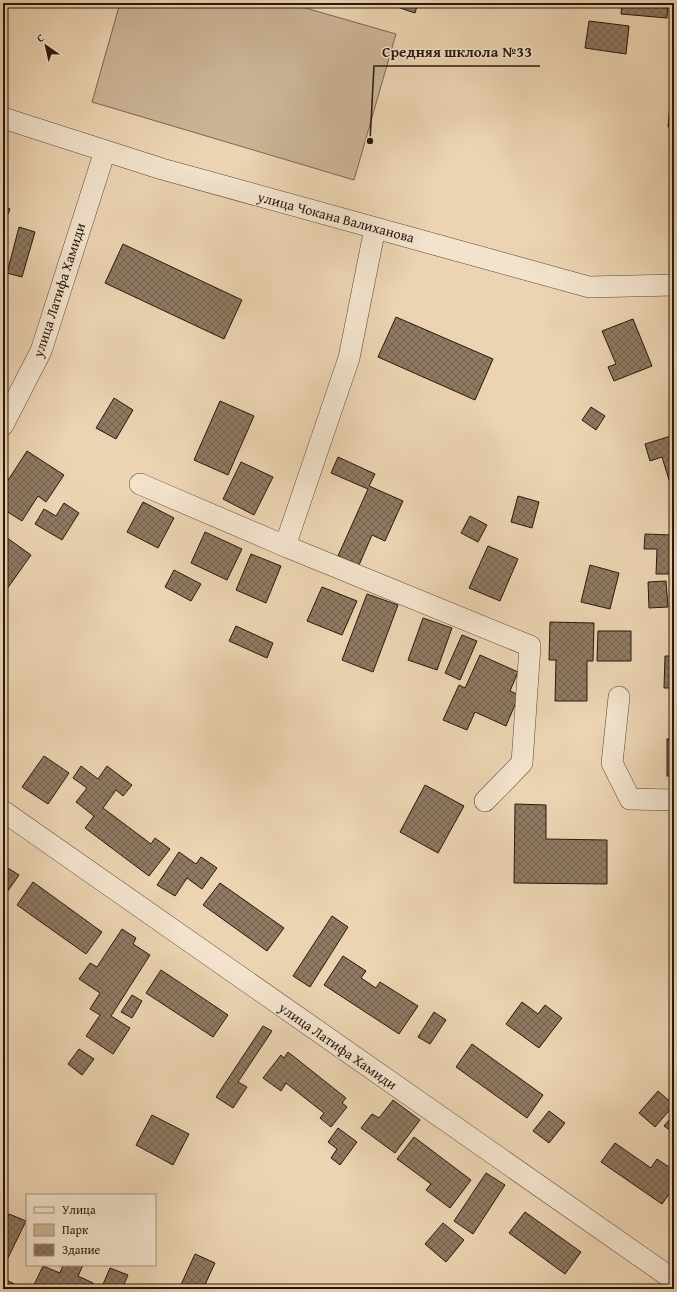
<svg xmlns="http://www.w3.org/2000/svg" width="677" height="1292" viewBox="0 0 677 1292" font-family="'Gentium Book Plus',serif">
<defs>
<pattern id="building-cross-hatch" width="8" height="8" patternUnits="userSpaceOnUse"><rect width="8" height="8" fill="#8e7962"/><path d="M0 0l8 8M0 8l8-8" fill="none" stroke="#74624f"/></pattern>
</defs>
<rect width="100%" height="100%" fill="#ecd4b2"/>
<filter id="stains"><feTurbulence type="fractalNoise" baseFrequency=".005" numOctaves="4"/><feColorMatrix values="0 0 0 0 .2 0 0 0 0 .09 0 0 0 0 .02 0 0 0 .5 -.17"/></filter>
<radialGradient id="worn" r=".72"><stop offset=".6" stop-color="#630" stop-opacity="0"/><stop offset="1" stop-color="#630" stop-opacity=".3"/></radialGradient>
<polygon fill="#cbb496" stroke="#7a6651" points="120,3 288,3 396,34 354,180 92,102"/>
<g fill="url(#building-cross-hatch)" stroke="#28170c">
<polygon points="385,3 418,3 415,13"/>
<polygon points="622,3 668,3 667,18 621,14"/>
<polygon points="589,21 629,26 626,54 585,48"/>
<polygon points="670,105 674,106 674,128 668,127"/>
<rect x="670" y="147" width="4" height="16"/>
<polygon points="3,206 10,209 3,226"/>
<polygon points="19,227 35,232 22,277 7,273"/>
<polygon points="123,244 242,300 224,339 105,283"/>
<polygon points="396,317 493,359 475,400 378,357"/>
<polygon points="633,319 652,366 614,381 608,367 616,364 602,331"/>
<polygon points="114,398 133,410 116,439 96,428"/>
<polygon points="220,401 254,416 228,475 194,460"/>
<polygon points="591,407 605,416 596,430 582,420"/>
<polygon points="674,435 674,479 669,480 662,457 650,461 645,444"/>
<polygon points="27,451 64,475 46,502 38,496 22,521 3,509 3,488"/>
<polygon points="338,457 375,474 369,486 403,501 385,541 372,535 359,565 338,556 368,489 331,473"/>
<polygon points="241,462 273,477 254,515 223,499"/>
<polygon points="518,496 539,502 532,528 511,522"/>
<polygon points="143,502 174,518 158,548 127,532"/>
<polygon points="64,503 79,513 62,540 35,524 44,509 56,516"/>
<polygon points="470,516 487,525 478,542 461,533"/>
<polygon points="205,532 242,549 227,580 191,563"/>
<polygon points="645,534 671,535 670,574 656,574 657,549 644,549"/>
<polygon points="3,535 31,555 7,589 3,586"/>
<polygon points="488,546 518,559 500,601 469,588"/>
<polygon points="251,554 281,566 266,603 236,590"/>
<polygon points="590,565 619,573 610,609 581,602"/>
<polygon points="174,570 201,584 191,601 165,587"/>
<polygon points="666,581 668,607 649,608 648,582"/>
<polygon points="322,587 357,601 342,635 307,621"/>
<polygon points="367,594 398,605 373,672 342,660"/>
<polygon points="423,618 452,628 437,670 408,660"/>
<polygon points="550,622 594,623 593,661 587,661 587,701 555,701 556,660 549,660"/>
<polygon points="236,626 273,643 267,658 229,641"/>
<polygon points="598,631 631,631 631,661 597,661"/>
<polygon points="462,635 477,641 460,680 445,673"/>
<polygon points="480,655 518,672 510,691 519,695 506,726 475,712 467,730 443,720 459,685 465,688"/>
<polygon points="665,656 674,656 674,688 664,688"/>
<polygon points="3,724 7,727 3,732"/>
<rect x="667" y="739" width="7" height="37"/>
<polygon points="44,756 69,773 48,804 22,787"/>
<polygon points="81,766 98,779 107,766 132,785 123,796 116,790 103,808 151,844 155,838 170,849 149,876 85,828 94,816 76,802 87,788 73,778"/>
<polygon points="425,785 464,806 438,853 400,832"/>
<polygon points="515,804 546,805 546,839 607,840 607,884 514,883"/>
<polygon points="179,852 196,864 201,857 217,868 202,889 187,878 175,896 157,885"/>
<polygon points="6,867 19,875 3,898 3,871"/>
<polygon points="33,882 102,932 86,954 17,905"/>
<polygon points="220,883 284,928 267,951 203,905"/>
<polygon points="332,916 348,927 310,987 293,976"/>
<polygon points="122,929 136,938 133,944 150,955 111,1016 130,1028 113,1054 86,1036 100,1015 90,1009 100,993 79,979 90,963 97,967"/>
<polygon points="343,956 366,971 361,978 376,988 380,982 418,1006 399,1034 324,985"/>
<polygon points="161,970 228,1015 213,1037 146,993"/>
<polygon points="132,995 142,1001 132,1018 121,1012"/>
<polygon points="522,1002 538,1014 545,1005 562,1018 539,1048 506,1024"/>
<polygon points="434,1012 446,1020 430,1044 418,1037"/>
<polygon points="263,1026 272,1031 238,1082 247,1087 233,1108 216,1097"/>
<polygon points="472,1044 543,1095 527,1118 456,1067"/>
<polygon points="79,1049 94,1059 82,1075 68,1064"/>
<polygon points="288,1052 346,1098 342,1103 347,1107 331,1127 320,1118 324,1113 286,1083 281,1091 263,1078 281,1055 284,1058"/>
<polygon points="658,1091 674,1105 655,1127 639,1113"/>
<polygon points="393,1100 420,1120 395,1153 361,1128 372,1114 379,1118"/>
<polygon points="549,1111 565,1123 549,1143 533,1131"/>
<polygon points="674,1114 674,1133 664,1126"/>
<polygon points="152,1115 189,1134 173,1165 136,1145"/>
<polygon points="338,1128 357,1142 340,1165 331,1158 337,1149 328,1142"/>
<polygon points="414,1137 471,1180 450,1208 426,1190 431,1184 397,1159"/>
<polygon points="615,1143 651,1168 657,1159 672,1169 674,1165 674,1187 662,1204 601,1162"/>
<polygon points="486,1173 505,1185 473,1234 454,1221"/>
<polygon points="525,1212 581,1252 565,1274 509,1233"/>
<polygon points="9,1214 26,1221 3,1268 3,1226"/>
<polygon points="443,1223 464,1240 446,1262 425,1244"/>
<polygon points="195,1254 215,1263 203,1289 179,1289"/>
<polygon points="63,1265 83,1265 78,1276 93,1283 90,1289 32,1289 43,1266 60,1273"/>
<polygon points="110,1268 128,1275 122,1289 101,1289"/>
<polygon points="3,1278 16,1285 14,1289 3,1289"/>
</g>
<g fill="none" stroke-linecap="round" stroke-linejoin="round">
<defs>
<g id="minor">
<polyline points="3,118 162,169 589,287 674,285"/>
<polyline points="3,425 41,351 105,151"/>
<polyline points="140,484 285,546 349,358 375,228"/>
<polyline points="285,546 530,646 522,763 485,801"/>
<polyline points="619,697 612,763 630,799 674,800"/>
<polyline points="3,811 674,1280"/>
</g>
</defs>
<use href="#minor" stroke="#594636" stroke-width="22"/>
<use href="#minor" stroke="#f3e3cd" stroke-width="21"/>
</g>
<g text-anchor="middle" stroke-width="3" stroke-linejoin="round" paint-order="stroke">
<g font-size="14" fill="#28170c" stroke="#f3e3cd">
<text transform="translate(336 217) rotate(15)" y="5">улица Чокана Валиханова</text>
<text transform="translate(59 290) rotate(-72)" y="5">улица Латифа Хамиди</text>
<text transform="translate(338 1046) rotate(35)" y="5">улица Латифа Хамиди</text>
</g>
</g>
<path fill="none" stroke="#28170c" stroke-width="1.5" d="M370 141L374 66H540"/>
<circle fill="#28170c" stroke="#f3e3cd" stroke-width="1.5" cx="370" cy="141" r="4"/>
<g font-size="15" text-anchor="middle" font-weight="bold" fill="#28170c" stroke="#f3e3cd" stroke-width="3" stroke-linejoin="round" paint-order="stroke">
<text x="457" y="57">Средняя шклола №33</text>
</g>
<rect width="677" height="1292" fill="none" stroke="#ecd4b2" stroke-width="16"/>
<rect x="4" y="4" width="669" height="1284" fill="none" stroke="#28170c" stroke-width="2"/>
<rect x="8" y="8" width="661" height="1276" fill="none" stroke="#28170c"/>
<rect x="26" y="1194" width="130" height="72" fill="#f3e3cd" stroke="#a29180"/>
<rect x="34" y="1207" width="20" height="6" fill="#f3e3cd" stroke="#a29180"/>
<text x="62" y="1214" font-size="12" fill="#28170c">Улица</text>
<rect x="34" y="1224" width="20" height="12" fill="#cbb496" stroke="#a29180"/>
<text x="62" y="1234" font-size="12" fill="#28170c">Парк</text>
<rect x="34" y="1244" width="20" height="12" fill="url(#building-cross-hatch)" stroke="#a29180"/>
<text x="62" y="1254" font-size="12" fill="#28170c">Здание</text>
<g transform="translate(46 46) rotate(326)" stroke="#f3e3cd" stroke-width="3" paint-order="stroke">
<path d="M0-3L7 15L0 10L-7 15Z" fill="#28170c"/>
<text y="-6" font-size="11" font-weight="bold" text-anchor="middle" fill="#28170c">С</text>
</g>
<rect width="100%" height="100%" filter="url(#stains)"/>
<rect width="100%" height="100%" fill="url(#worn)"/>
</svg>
